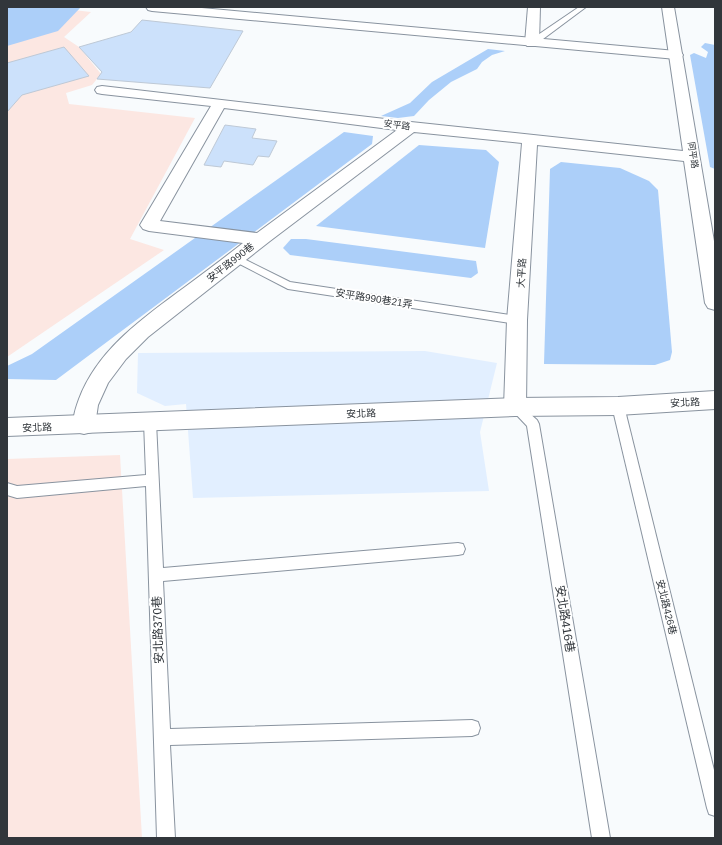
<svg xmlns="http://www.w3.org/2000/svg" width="722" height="845" viewBox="0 0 722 845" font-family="Helvetica,'Noto Sans TC',sans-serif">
<rect width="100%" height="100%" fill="#f8fbfd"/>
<polygon fill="#e2efff" points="425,351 497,363 480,432 489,491 193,498 186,404 165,406 137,393 138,353"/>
<g fill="#fce7e2">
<polygon points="7,7 47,7 91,12 64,37 79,47 101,74 92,85 66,93 69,104 195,118 130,239 164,250 7,357"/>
<polygon points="120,455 142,838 7,838 7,459"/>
</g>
<g fill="#accff9">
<polygon points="7,7 81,7 58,31 7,46"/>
<polygon points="705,43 715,45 715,169 710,167 690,55 694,53 706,58 708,52 701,47"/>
<polygon points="488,49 505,51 492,55 482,62 477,69 451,82 429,100 414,116 398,118 381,116 410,103 432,82"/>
<polygon points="344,132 373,136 372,144 56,380 7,379 7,366 32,354"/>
<polygon points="419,145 486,150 499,162 485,248 316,226"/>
<polygon points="561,162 620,168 649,181 658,190 672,352 670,360 655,365 544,364 550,169"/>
<polygon points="291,239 306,239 476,261 478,273 471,278 290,255 283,248"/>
</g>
<g fill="#cce1fb" stroke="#bec9d6">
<polygon points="142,20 243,31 210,88 97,79 102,72 79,47 131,32"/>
<polygon points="64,47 89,76 22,95 7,112 7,63"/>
<polygon points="225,125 256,129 252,138 277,141 269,157 258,156 253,165 224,161 221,167 204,165"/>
</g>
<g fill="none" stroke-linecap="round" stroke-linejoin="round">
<defs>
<g id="service">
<polygon points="579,7 586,7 535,45 529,45 529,41"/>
<polygon points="236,255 290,282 517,316 521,317 522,320 521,323 517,324 288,289 232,260 231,258 232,256"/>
<polygon points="618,401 622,403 624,406 715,774 715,816 709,814 707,808 612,406 614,403"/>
<polygon points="515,402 519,404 537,420 539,424 610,838 592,838 527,426 509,407 511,404"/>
<polygon points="150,417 154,418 156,422 163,568 458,543 463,544 465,549 463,554 458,555 163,581 170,729 472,720 478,722 480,728 478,734 472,736 170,745 175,838 157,838 146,486 17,498 7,495 7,483 17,486 146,475 144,422 146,418"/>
</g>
<g id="minor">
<polygon points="528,7 540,7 539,43 537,46 527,46 525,43"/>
<path d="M 662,7 L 674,7 L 715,247 L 715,310 L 708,308 L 705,303 L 684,161 L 537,145 L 527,320 L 526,407 L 523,413 L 515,416 L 507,413 L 504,407 L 507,320 L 522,143 L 414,132 L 270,241 L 148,337 L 126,359 L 108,383 L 98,405 L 95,425 L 92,432 L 84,434 L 76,432 C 71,421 75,410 79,399 C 98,349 143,318 185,287 C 204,273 224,258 243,243 L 149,231 L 143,229 L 140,225 L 211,106 L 102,94 L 97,93 L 95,90 L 97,87 L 102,86 L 411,122 L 683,151 ZM 224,108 L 397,130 L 257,233 L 160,221 Z"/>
</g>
<g id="tertiary">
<polygon points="146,7 191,7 676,51 681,52 683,55 681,58 676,59 152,11 148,10"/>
<polygon points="715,391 715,409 618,415 515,416 7,436 7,418 515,398 618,397"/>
</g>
</defs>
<use href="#service" stroke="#89939f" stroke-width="2"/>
<use href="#minor" stroke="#89939f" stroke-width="2"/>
<use href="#tertiary" stroke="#89939f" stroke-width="2"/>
<use href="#service" fill="#fff" fill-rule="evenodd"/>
<use href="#minor" fill="#fff" fill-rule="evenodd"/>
<use href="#tertiary" fill="#fff" fill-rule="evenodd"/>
</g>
<g text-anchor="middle" stroke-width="4" stroke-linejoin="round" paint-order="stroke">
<g font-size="9" fill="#31363b" stroke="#fff">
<text transform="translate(397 125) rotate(7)" y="3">安平路</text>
<text transform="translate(693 155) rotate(81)" y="3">同平路</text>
</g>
<g font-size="10" fill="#31363b" stroke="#fff">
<text transform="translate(230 262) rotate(-38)" y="4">安平路990巷</text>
<text transform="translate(521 273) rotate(-86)" y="4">大平路</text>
<text transform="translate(374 298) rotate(9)" y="4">安平路990巷21弄</text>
<text transform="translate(685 402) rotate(-3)" y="4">安北路</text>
<text transform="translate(361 413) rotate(-2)" y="4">安北路</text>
<text transform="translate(37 427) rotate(-2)" y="4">安北路</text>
<text transform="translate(667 607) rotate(76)" y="4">安北路426巷</text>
</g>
<g font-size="12" fill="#31363b" stroke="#fff">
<text transform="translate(565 619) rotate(81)" y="4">安北路416巷</text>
<text transform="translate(158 630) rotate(-92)" y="4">安北路370巷</text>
</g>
</g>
<rect width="722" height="845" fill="none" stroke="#31363b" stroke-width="16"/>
</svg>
